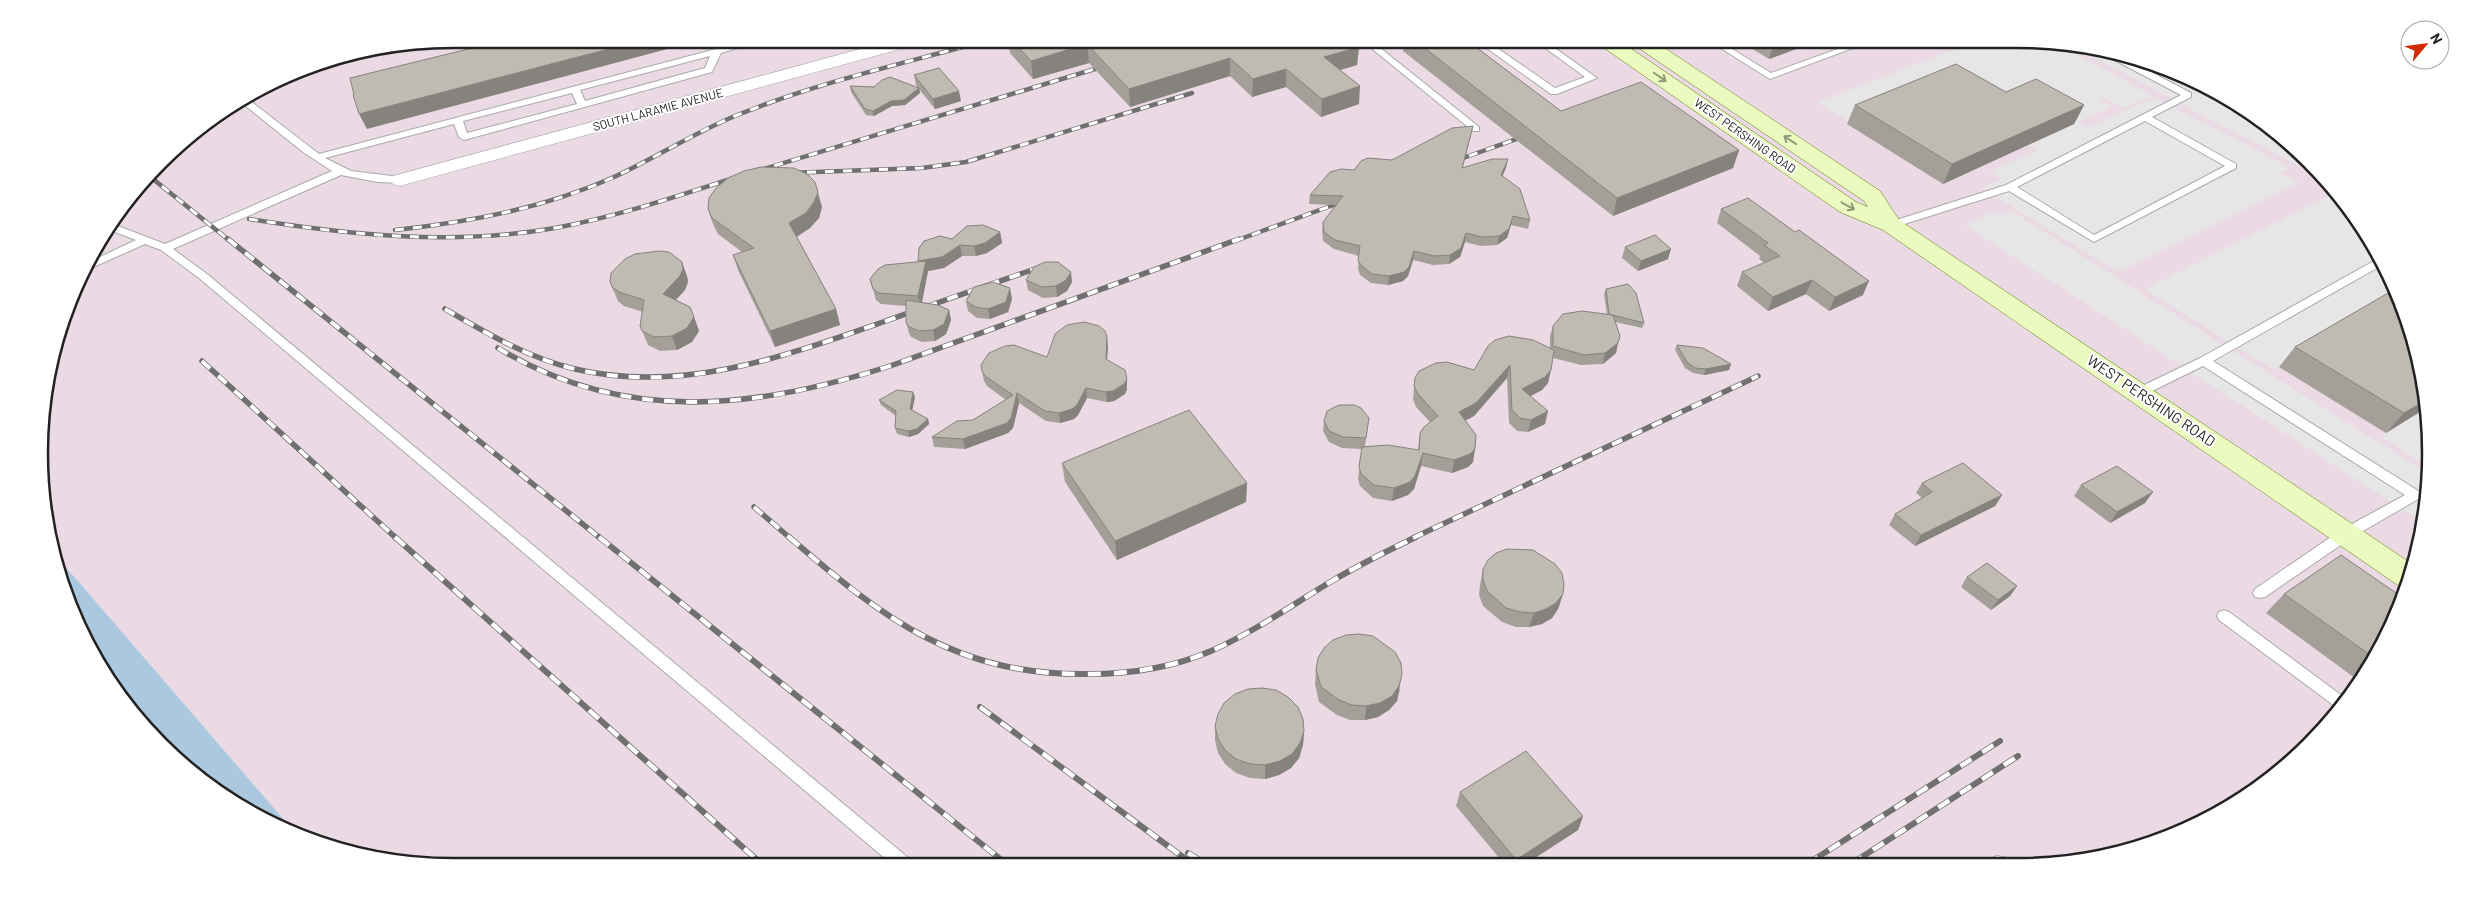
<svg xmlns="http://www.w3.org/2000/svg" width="2470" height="906" viewBox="0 0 2470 906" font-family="Barlow,sans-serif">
<rect width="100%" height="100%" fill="#f2f0e8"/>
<polygon fill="#ebdae4" points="453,39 2017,39 2124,53 2200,81 2269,124 2328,180 2376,246 2409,320 2428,399 2430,480 2417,560 2376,660 2290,764 2200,825 2071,864 453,867 346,853 291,828 51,551 40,480 42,399 82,270 125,201 180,142 295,70 372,47"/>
<g fill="#e6e6e6">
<polygon points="1982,39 2017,39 2057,44 2153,96 2124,108 2103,97 2099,99 2112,107 2077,122 2086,128 2147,101 2158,99 2290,168 2280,173 2299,183 2118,272 1982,188 2002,179 1990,171 2037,150 2028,144 2075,122 2028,96 1849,122 1818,102"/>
<polygon points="2073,46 2124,53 2200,81 2269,124 2331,183"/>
<polygon points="2337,192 2376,246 2399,297 2273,370 2145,289"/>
<polygon points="2011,211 2430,475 2423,523 1965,225 1991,212 2001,215"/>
<polygon points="2428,407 2430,468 2381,437"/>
</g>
<polygon fill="#aac8df" points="51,551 77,580 291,828 223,797 160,746 109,683 53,560"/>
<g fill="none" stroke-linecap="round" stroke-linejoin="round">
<defs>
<g id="service">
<path d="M 754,39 L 767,39 L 721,53 L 712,72 L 464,140 L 459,137 L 454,124 L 325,158 L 351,171 L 400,177 L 405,180 L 400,183 L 378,182 L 341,175 L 173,249 L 207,274 L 912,861 L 914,866 L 894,866 L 199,278 L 161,250 L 145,244 L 80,273 L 85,264 L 136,240 L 107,229 L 110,223 L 165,244 L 332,171 L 303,152 L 242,103 L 248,99 L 319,154 ZM 710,56 L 705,68 L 585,101 L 580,90 ZM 572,93 L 577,104 L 467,133 L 463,121 Z"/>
<polygon points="1360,39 1369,39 1479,127 1479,131 1473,131"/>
<polygon points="1474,39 1484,39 1555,88 1585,77 1533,39 1542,39 1597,78 1557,94 1551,94"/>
<polygon points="1706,39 1716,39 1771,73 1865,39 1877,39 1770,79"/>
<path d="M 2098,49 L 2111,51 L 2191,93 L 2191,97 L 2152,117 L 2236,164 L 2236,168 L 2094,242 L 2009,191 L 1895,227 L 1887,227 L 1887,223 L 2006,185 L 2181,95 L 2099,52 ZM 2145,121 L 2225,166 L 2094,235 L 2017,187 Z"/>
<polygon points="2381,257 2384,264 2213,361 2420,492 2421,495 2420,498 2351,538 2265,597 2260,598 2255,597 2253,593 2255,589 2341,530 2405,495 2203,366 2142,396 2134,396 2132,393 2134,390 2200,358"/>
<polygon points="2224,610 2229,612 2345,698 2336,707 2219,620 2217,616 2219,612"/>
<polygon points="1997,856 2013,859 2015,864 1989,864 1991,859"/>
</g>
<polygon id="minor" points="897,39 925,39 922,43 407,184 400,186 393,184 390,180 393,176"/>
<polygon id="secondary" points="1594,39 1617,39 1856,202 1868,207 1864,201 1631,43 1628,39 1651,39 1880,191 1899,220 2415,566 2405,588 2399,586 1883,230 1840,212 1597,43"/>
</defs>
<use href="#service" stroke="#a9a9a9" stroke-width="2"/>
<use href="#minor" stroke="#a9a9a9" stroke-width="1"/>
<use href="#secondary" stroke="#577c05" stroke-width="1"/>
<use href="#service" fill="#fff" fill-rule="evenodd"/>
<use href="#minor" fill="#fff" fill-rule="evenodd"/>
<use href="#secondary" fill="#ebfabe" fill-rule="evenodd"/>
<defs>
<g id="rail-far2">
<polyline points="1452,162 1528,135"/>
<polyline points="757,171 1108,65"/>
<polyline points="789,173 922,168 966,162 1192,93"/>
<polyline points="148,175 230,241"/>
<path d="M 249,219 C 350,235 453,246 555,228 C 617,217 677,196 737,177"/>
<path d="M 395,230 C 470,222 545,208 614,177 C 655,158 694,133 735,116 C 818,82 906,63 992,39"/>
<polyline points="1235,241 1347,200"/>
</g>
<g id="rail-far1">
<polyline points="228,239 600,538"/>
<path d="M 445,309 C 486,333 528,358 575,369 C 682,394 783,357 883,322 C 937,303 990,284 1044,266"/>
<path d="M 498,348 C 625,425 758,409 893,365 L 1239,239"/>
<polyline points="202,361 396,538"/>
<polyline points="754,507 790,538"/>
<polyline points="1413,538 1758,376"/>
</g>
<g id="rail">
<polyline points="395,537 765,867"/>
<polyline points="599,537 1009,866"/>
<path d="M 789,537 C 884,619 957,676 1089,674 C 1130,674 1174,667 1211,651 C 1254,632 1292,605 1332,581 C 1359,565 1387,551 1416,537"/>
<polyline points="980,707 1195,866"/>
<polyline points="1188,853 1210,866"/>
<polyline points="1807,864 2000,741"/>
<polyline points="1851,864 2018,756"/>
</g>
</defs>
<use href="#rail-far2" stroke="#707070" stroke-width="4.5"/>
<use href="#rail-far1" stroke="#707070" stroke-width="5.5"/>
<use href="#rail" stroke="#707070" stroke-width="6"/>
<use href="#rail-far2" stroke="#fff" stroke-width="3" stroke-dasharray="9" stroke-linecap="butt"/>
<use href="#rail-far1" stroke="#fff" stroke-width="4" stroke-dasharray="11" stroke-linecap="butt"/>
<use href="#rail" stroke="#fff" stroke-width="4.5" stroke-dasharray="13" stroke-linecap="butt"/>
</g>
<g fill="#a4a099">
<polygon points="1008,39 1349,39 1359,47 1357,65 1340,70 1359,104 1321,117 1286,87 1252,97 1230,76 1130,107 1089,63 1033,79 1010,53"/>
<polygon points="1404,39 1465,39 1561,111 1739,150 1733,168 1613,216 1403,51"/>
<polygon points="1736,39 1823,39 1769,59"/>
<polygon points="914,75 961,101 935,109 919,89 920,93 905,105 892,106 874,116 866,115 851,92 850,86 918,88 916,85"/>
<polygon points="2006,92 2084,105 2074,124 1943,184 1847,124 1855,105"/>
<polygon points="1473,126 1471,135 1463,167 1506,168 1502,176 1530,220 1528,229 1511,225 1507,238 1497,245 1481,246 1465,242 1460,257 1449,264 1433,265 1413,260 1408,276 1403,281 1388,285 1371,283 1360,275 1358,269 1359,256 1334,249 1323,241 1322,231 1323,222 1336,205 1309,204 1310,195 1354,170 1392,160"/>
<polygon points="822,207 819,218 810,228 797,237 836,309 840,325 775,347 738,270 733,255 742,252 718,234 713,224 708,209"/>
<polygon points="1721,209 1863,295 1829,311 1806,294 1768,311 1737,286 1742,272 1765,263 1759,259 1760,256 1717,223"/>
<polygon points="1000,232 1002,243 987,253 976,256 962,256 944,268 928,271 922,302 949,310 951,320 946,334 935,341 922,342 911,337 909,333 906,322 906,306 881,304 876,300 870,279 919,262 952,239"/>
<polygon points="1625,247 1668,259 1638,271 1622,258"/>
<polygon points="687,276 688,282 685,290 675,301 694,317 699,331 692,342 677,350 660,351 648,345 640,326 643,312 624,306 618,301 612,287"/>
<polygon points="1026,280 1072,282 1067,291 1057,297 1043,298 1028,290"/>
<polygon points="1606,289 1644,323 1642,328 1615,322 1618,343 1616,353 1603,364 1581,365 1553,358 1548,383 1542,390 1530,396 1545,424 1528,432 1517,431 1509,423 1507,378 1474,416 1465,421 1475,449 1473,462 1468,467 1452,473 1421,466 1414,489 1408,495 1392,501 1373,498 1360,486 1358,479 1362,449 1342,448 1329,442 1323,431 1324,421 1369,418 1365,446 1418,450 1420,433 1430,422 1416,407 1413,399 1415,378 1474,370 1550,348 1550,336 1553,326 1607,314 1604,294"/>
<polygon points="1012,299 1008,312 990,319 977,318 968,311 966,301"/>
<polygon points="1677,345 1731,364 1729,370 1704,375 1693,373 1685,368 1675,350"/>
<polygon points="1108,347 1107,360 1127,379 1127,389 1125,394 1114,401 1107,402 1087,398 1078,415 1074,419 1060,423 1046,421 1019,403 1013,428 1008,433 965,449 934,447 932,437 973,420 1006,400 987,386 984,381 982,371 1047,357"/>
<polygon points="2295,347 2428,399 2386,433 2279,367"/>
<polygon points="915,397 912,411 928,419 929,424 918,434 909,437 897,434 895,428 896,416 881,405 879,400"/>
<polygon points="1062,463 1247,483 1246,502 1117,560 1065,482"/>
<polygon points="1922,483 2002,495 1995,506 1915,546 1889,525 1895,514 1922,498 1916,493"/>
<polygon points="2081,485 2145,503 2110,523 2074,496"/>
<polygon points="1483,569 1563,594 1558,609 1552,618 1542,624 1529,627 1516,627 1502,622 1483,606 1479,595 1480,585"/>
<polygon points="1967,577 2017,586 2010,596 1991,610 1961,587"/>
<polygon points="2284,594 2402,597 2376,660 2359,681 2266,613"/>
<polygon points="1316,670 1400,689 1397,701 1389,710 1378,717 1365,720 1350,720 1337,715 1319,702 1315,684"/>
<polygon points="1215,726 1304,731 1303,745 1299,758 1291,768 1279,775 1265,779 1250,778 1236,773 1225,764 1218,753 1215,740"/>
<polygon points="1460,792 1583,816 1578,830 1524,865 1505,865 1456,806"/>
</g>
<g fill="#86827d">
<polygon points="647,39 705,39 367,129 359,114"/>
<polygon points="1779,39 1823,39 1769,59 1775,40"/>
<polygon points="1087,44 1089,63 1033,79 1031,61"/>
<polygon points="1359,47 1357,65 1323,75 1324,57"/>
<polygon points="1230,58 1230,76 1130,107 1129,89"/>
<polygon points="1286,69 1286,87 1252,97 1253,79"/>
<polygon points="1360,86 1359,104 1321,117 1322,99"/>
<polygon points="919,88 920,93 905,105 892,106 874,116 873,111 891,101"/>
<polygon points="959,91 961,101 935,109 933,99"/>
<polygon points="2084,105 2074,124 1943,184 1952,164"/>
<polygon points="1739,150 1733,168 1613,216 1617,198"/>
<polygon points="1508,159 1506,168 1499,184 1501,175"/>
<polygon points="815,182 822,207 819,218 810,228 794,238 789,223"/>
<polygon points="1513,216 1511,225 1507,238 1497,245 1499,236"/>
<polygon points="1000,232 1002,243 987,253 976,256 974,246"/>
<polygon points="1466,233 1465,242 1460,257 1449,264 1450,255"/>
<polygon points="960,245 962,256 944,268 928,271 921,307 918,296 918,261"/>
<polygon points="1671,249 1668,259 1638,271 1641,261"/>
<polygon points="1414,251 1413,260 1408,276 1403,281 1388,285 1389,276"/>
<polygon points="682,262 687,276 688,282 685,290 668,308 663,294"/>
<polygon points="1071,272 1072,282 1067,291 1057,297 1056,286"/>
<polygon points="1812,280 1806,294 1768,311 1773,297"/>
<polygon points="1869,281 1863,295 1829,311 1835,297"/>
<polygon points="1010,288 1012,299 1008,312 990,319 988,309"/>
<polygon points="836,309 840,325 775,347 770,331"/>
<polygon points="949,310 951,320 946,334 935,341 933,330"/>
<polygon points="694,317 699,331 692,342 677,350 672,336"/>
<polygon points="1107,337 1108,347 1106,369 1106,359"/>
<polygon points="1618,343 1616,353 1603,364 1605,353"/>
<polygon points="1731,364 1729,370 1704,375 1706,369"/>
<polygon points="1510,365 1507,378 1474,416 1457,425 1459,412"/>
<polygon points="1551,370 1548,383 1542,390 1519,402 1522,389"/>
<polygon points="1127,379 1127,389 1125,394 1114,401 1107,402 1106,392"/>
<polygon points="1086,388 1087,398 1078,415 1074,419 1060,423 1059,413"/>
<polygon points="913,392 915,397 911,415 910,409"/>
<polygon points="1017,393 1019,403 1013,428 1008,433 965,449 963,439"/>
<polygon points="2428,399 2428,407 2386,433 2404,413"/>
<polygon points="1548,411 1545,424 1528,432 1531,420"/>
<polygon points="928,419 929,424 918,434 909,437 908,431"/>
<polygon points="1475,449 1473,462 1468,467 1452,473 1454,460"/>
<polygon points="1423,453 1421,466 1414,489 1408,495 1392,501 1394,488"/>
<polygon points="1247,483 1246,502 1117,560 1115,541"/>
<polygon points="2153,492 2145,503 2110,523 2117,512"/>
<polygon points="2002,495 1995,506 1915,546 1921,535"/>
<polygon points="2017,586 2010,596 1991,610 1998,600"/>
<polygon points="1563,594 1558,609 1552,618 1542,624 1529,627 1534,613"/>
<polygon points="1402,674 1397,701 1389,710 1378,717 1365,720 1366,706"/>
<polygon points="1304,731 1303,745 1299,758 1291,768 1279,775 1265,779 1265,765"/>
<polygon points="1583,816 1578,830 1524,865 1514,865 1516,860"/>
</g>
<g fill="#bfbab2" stroke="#86827d">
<polygon points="509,39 647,39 359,114 353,95 354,95 350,78"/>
<polygon points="1011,39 1349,39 1359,47 1324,57 1360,86 1322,99 1286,69 1253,79 1230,58 1129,89 1087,44 1031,61"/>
<polygon points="1413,39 1465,39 1561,111 1641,82 1739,150 1617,198"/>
<polygon points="1956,64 2006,92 2036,79 2084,105 1952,164 1855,105"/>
<polygon points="939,68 959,91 933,99 914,75"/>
<polygon points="890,77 919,88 904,100 891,101 873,111 865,109 850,86 874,87 882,80"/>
<polygon points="1473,126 1462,168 1492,159 1508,159 1501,175 1520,189 1530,220 1513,216 1509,229 1499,236 1482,237 1466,233 1461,248 1450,255 1434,256 1414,251 1409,267 1404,272 1389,276 1372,274 1361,265 1358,260 1360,246 1335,240 1324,232 1323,222 1343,196 1310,195 1330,172 1341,169 1354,170 1361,161 1368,158 1392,160 1452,128"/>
<polygon points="761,167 794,168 807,174 815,182 818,192 814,202 806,213 789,223 836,309 770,331 733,255 754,248 712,218 708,209 709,198 716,188 728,178 744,171"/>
<polygon points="1748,198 1795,232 1799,230 1869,281 1835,297 1812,280 1773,297 1742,272 1780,256 1764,245 1768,243 1721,209"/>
<polygon points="983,225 1000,232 985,243 974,246 960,245 942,257 918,261 919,248 924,241 940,236 952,239 967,226"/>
<polygon points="1655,235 1671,249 1641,261 1625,247"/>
<polygon points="659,251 669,252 682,262 683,269 680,276 663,294 690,307 694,317 687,328 672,336 654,337 642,331 640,326 644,300 619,292 612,287 610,281 611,273 625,259 635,254"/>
<polygon points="926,261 918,296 879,293 873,289 870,279 878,269 885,265"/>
<polygon points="1045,262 1058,262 1071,272 1066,280 1056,286 1042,287 1026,280 1034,267"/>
<polygon points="993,282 1010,288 1006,302 988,309 975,307 966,301 974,287"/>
<polygon points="1628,284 1636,293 1644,323 1609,314 1606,289"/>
<polygon points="2395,289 2409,320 2428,399 2404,413 2295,347"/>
<polygon points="906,300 938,305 949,310 944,324 933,330 919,331 908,326 906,322"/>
<polygon points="1582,311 1613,315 1620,336 1618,343 1605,353 1584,355 1553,346 1553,326 1563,314"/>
<polygon points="1084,322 1099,326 1105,331 1107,337 1106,359 1125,370 1127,379 1124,384 1113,391 1106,392 1086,388 1077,405 1072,409 1059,413 1045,411 1017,393 1011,418 1007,423 963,439 932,437 957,421 973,420 1013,395 985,376 982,371 981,365 989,353 1005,346 1014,345 1047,357 1055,334 1067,325"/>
<polygon points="1509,336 1533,340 1554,350 1551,370 1545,377 1522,389 1548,411 1531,420 1520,418 1512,410 1510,365 1476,403 1459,412 1476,435 1475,449 1470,454 1454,460 1423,453 1415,476 1410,482 1394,488 1374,485 1361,474 1359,466 1362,447 1388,445 1419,450 1420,433 1424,427 1438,416 1418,394 1414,386 1415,378 1419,371 1436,363 1447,362 1474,370 1488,346 1495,340"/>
<polygon points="1677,345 1703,348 1731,364 1706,369 1695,368 1687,362"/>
<polygon points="897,390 913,392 910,409 928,419 917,429 908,431 895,428 896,411 879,400"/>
<polygon points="1339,405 1354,405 1361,408 1369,418 1366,438 1343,437 1329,431 1324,421 1327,411"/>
<polygon points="1189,410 1247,483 1115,541 1062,463"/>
<polygon points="1963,463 2002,495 1921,535 1895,514 1932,492 1922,483"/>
<polygon points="2117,466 2153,492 2117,512 2081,485"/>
<polygon points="1507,549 1533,550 1555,564 1562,573 1564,584 1563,594 1556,603 1546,609 1534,613 1520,612 1506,608 1487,591 1483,580 1483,569 1488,560 1496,553"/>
<polygon points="2341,555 2402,597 2376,659 2284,594"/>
<polygon points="1987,563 2017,586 1998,600 1967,577"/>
<polygon points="1359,634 1373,636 1395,652 1401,663 1402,674 1399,686 1392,696 1380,703 1366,706 1352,705 1339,700 1321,687 1316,670 1318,658 1324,648 1333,640 1346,635"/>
<polygon points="1262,688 1276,690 1288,697 1298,707 1303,719 1304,731 1300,743 1292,754 1280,761 1265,765 1250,764 1236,759 1225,750 1218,739 1215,726 1218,714 1224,703 1235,694 1248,689"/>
<polygon points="1526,751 1583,816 1516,860 1460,792"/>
</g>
<defs><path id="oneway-shaft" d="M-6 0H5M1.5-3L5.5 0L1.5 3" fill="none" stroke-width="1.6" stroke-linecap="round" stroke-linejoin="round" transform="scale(1.25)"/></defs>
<g stroke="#919978">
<use href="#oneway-shaft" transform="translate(1660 77) rotate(35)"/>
<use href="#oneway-shaft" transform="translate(1790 140) rotate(-146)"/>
<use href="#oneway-shaft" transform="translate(1848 206) rotate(29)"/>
</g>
<g text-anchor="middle" stroke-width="4" stroke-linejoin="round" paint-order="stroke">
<g font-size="12" fill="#222" stroke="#fff">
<text transform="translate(658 110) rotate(-15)" y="4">SOUTH LARAMIE AVENUE</text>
<text transform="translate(1745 136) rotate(35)" y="4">WEST PERSHING ROAD</text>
</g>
<g font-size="15" fill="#222" stroke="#fff">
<text transform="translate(2151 401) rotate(34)" y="5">WEST PERSHING ROAD</text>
</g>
</g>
<path d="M0 0H2470V906H0ZM453 48H2017A405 405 0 0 1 2422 453V453A405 405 0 0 1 2017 858H453A405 405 0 0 1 48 453V453A405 405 0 0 1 453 48Z" fill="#fff" fill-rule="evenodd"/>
<path fill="none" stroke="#222" stroke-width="2.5" d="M453 48H2017A405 405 0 0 1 2422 453V453A405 405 0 0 1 2017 858H453A405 405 0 0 1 48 453V453A405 405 0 0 1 453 48Z"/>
<g transform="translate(2425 45) rotate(61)"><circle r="24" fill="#ffffff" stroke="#a7a7a7"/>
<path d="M0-4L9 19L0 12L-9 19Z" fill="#d22a01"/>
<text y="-8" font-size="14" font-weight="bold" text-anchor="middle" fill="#222222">N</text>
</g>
</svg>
